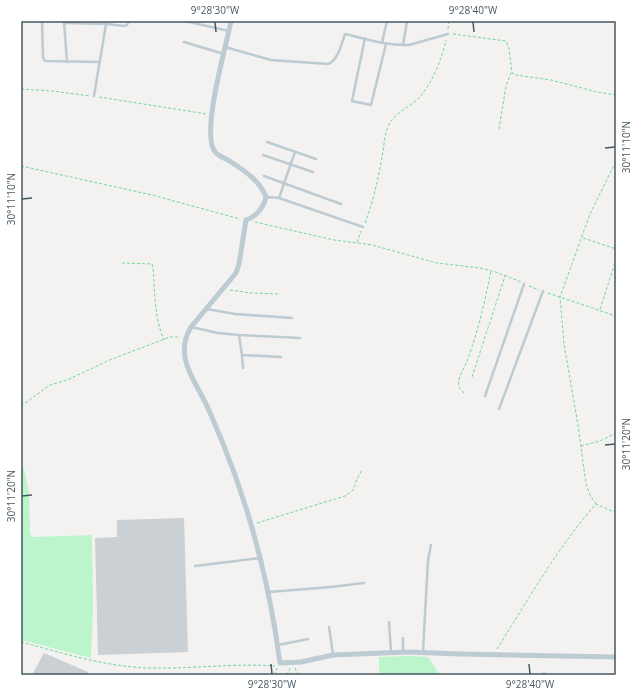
<svg xmlns="http://www.w3.org/2000/svg" width="637" height="696" viewBox="0 0 637 696" font-family="'Open Sans',sans-serif">
<rect width="100%" height="100%" fill="#f4f1f1"/>
<g fill="#bcf5cc">
<polygon points="21,468 24,468 29,493 30,533 32,537 92,535 93,611 91,658 21,640"/>
<polygon points="411,656 428,657 440,675 379,675 379,657"/>
</g>
<g fill="#cad0d4">
<polygon points="184,518 188,652 98,655 95,538 117,537 117,520"/>
<polygon points="44,653 88,672 87,675 32,675"/>
</g>
<g fill="none" stroke-linecap="round" stroke-linejoin="round">
<g stroke="#6fd899" stroke-width="1" stroke-dasharray="3 2" stroke-linecap="butt">
<polyline points="448,29 449,21"/>
<polyline points="453,34 506,41 509,49 512,73 516,75 551,80 597,92 616,95"/>
<polyline points="21,89 52,91 90,96"/>
<polyline points="99,97 207,114"/>
<polyline points="499,129 506,86 511,73"/>
<polyline points="21,166 152,195 240,219"/>
<polyline points="255,222 334,240 357,243 361,231"/>
<path d="M 365,223 C 373,202 378,180 382,157 C 384,148 384,136 388,127 C 392,115 407,108 417,100 C 431,86 442,59 446,40"/>
<polyline points="583,238 616,249"/>
<polyline points="358,243 372,245 437,263 480,268 496,272 521,282"/>
<path d="M 122,263 L 152,264 L 153,268 C 155,292 154,317 164,340"/>
<polyline points="529,286 539,290"/>
<polyline points="230,290 251,293 280,294"/>
<polyline points="548,293 616,316"/>
<polyline points="600,309 616,260"/>
<polyline points="472,377 505,276"/>
<path d="M 464,393 L 459,387 C 457,377 464,369 467,361 C 478,332 485,301 491,271"/>
<polyline points="21,406 50,385 67,380 112,359 170,337 180,337"/>
<polyline points="581,446 600,441 616,433"/>
<polyline points="596,504 590,495 586,484 578,425 564,344 560,297 590,214 616,161"/>
<polyline points="257,523 345,496 353,490 357,479 362,470"/>
<path d="M 21,642 C 63,653 106,667 150,668 C 191,669 233,663 275,666"/>
<path d="M 497,649 C 528,600 557,548 596,504 L 616,513"/>
<polyline points="295,668 298,675"/>
<polyline points="274,675 277,668"/>
<polyline points="287,675 290,668"/>
<polyline points="544,675 544,671"/>
</g>
<g stroke="#bdcbd2" stroke-width="2.5">
<polyline points="42,21 43,57 45,61 100,62"/>
<polyline points="64,21 67,62"/>
<polyline points="185,21 229,31"/>
<polyline points="64,23 106,24 94,96"/>
<polyline points="106,24 125,26 127,25 129,21"/>
<polyline points="365,38 352,101 371,105 386,44"/>
<polyline points="184,42 224,54"/>
<polyline points="382,43 387,21"/>
<polyline points="403,45 407,21"/>
<path d="M 225,47 L 271,60 L 328,64 C 338,61 342,42 345,34 C 366,39 387,46 409,45 L 448,34"/>
<polyline points="267,142 316,159"/>
<polyline points="263,155 313,172"/>
<polyline points="264,176 341,204"/>
<polyline points="266,197 279,198 295,152"/>
<polyline points="279,198 363,227"/>
<polyline points="207,309 235,314 292,318"/>
<polyline points="191,327 218,333 239,335 242,355 281,357"/>
<polyline points="239,335 300,338"/>
<polyline points="242,355 243,368"/>
<polyline points="485,396 524,284"/>
<polyline points="499,409 543,291"/>
<polyline points="195,566 260,558"/>
<polyline points="269,592 331,587 364,583"/>
<polyline points="389,622 391,652"/>
<polyline points="329,627 333,654"/>
<polyline points="278,645 308,639"/>
<polyline points="403,652 403,638"/>
<polyline points="423,652 428,560 431,545"/>
</g>
<path stroke="#bdcbd2" stroke-width="5" d="M 231,21 C 227,44 199,137 216,153 C 220,157 227,159 231,162 C 245,171 260,181 266,197 C 264,207 256,217 246,220 L 239,264 L 236,273 L 191,327 C 175,354 191,375 204,400 C 211,413 216,428 222,441 C 251,512 270,587 280,663 L 301,662 L 333,655 L 408,652 L 461,654 L 616,657"/>
</g>
<path fill="none" stroke="#465761" stroke-width="1.5" d="M 215,22 L 216,32M 473,22 L 474,32M 605,148 L 615,147M 22,199 L 32,198M 605,445 L 615,444M 22,496 L 32,495M 271,664 L 272,674M 529,664 L 530,674"/>
<rect width="637" height="696" fill="none" stroke="#ffffff" stroke-width="44"/>
<rect x="22" y="22" width="593" height="652" fill="none" stroke="#465761" stroke-width="1.5"/>
<g font-size="10" text-anchor="middle" fill="#465761">
<text x="215" y="14">9°28'30"W</text>
<text x="473" y="14">9°28'40"W</text>
<text transform="translate(626 147) rotate(-90)" y="4">30°11'10"N</text>
<text transform="translate(11 199) rotate(-90)" y="4">30°11'10"N</text>
<text transform="translate(626 444) rotate(-90)" y="4">30°11'20"N</text>
<text transform="translate(11 496) rotate(-90)" y="4">30°11'20"N</text>
<text x="272" y="688">9°28'30"W</text>
<text x="530" y="688">9°28'40"W</text>
</g>
</svg>
